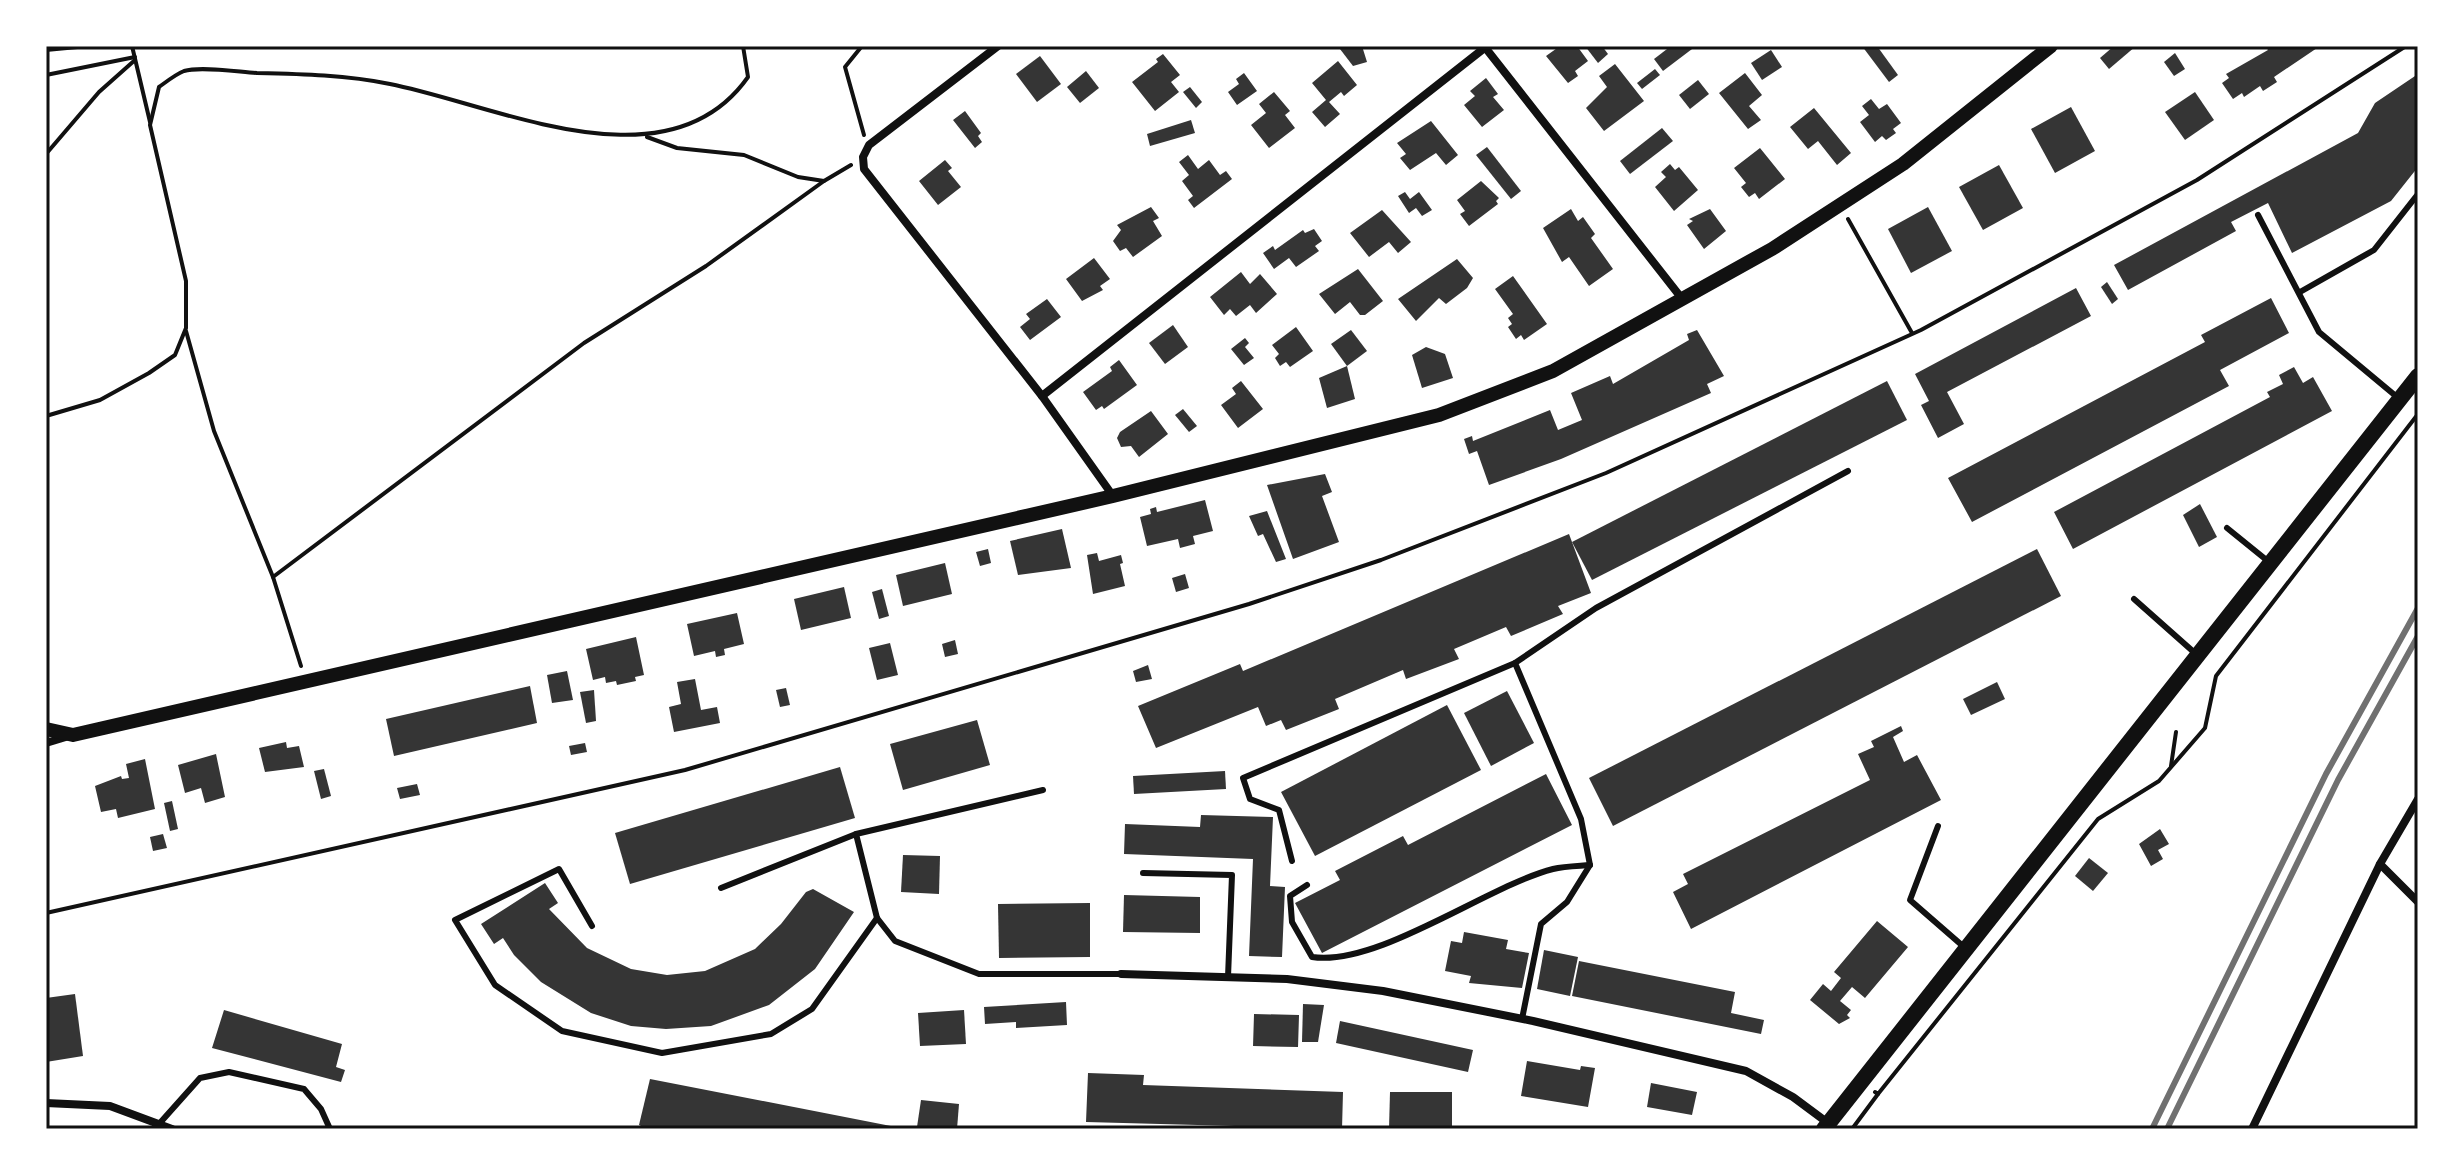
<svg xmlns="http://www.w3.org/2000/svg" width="2464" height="1175" viewBox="0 0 2464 1175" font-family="Quicksand,sans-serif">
<rect width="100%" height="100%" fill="#fff"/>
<g fill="#353535">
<polygon points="1351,46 1362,46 1367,62 1353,66 1340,49"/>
<polygon points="1560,46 1577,46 1588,61 1575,71 1578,76 1568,83 1546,56"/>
<polygon points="1585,46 1602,46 1608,54 1598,63"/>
<polygon points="1671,46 1696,46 1663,71 1654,59"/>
<polygon points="1862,46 1877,46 1898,75 1889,82"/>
<polygon points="2114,46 2136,46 2109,69 2100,58"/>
<polygon points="2265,46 2320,46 2274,77 2277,82 2263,91 2260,86 2244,97 2242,93 2233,99 2222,83 2229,78 2226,74 2268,50"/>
<polygon points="1771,50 1782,67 1762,80 1751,63"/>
<polygon points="2175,53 2185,69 2174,76 2164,62"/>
<polygon points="1163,54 1180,75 1171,82 1179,92 1155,111 1132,82 1158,62 1156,59"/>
<polygon points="1040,56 1061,84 1037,102 1016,74"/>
<polygon points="1338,61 1357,85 1344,96 1341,92 1329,102 1340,114 1325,127 1312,112 1326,100 1312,83"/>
<polygon points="1615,64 1644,101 1604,131 1586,108 1607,87 1599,76"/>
<polygon points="1655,69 1660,75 1642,89 1637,83"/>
<polygon points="1086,71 1099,88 1080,103 1067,87"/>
<polygon points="1244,73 1257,91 1237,105 1228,92 1239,84 1236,79"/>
<polygon points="1745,73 1762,95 1749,106 1761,120 1748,129 1719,93"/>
<polygon points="2418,74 2418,167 2391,201 2292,253 2268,203 2231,222 2236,231 2128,290 2114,265 2358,133 2375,103"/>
<polygon points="1486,78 1498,94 1493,97 1504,110 1482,127 1464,105 1475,96 1470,91"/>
<polygon points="1698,80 1709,94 1690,109 1679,95"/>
<polygon points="1190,87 1202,102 1196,108 1183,92"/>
<polygon points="1274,92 1290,111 1285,115 1295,128 1269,148 1251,125 1266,113 1259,104"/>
<polygon points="2195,92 2214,120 2185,140 2165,112"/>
<polygon points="1871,99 1879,109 1887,104 1901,123 1893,129 1896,133 1886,140 1882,136 1875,142 1860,122 1869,115 1862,106"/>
<polygon points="2071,107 2095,151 2055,173 2031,129"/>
<polygon points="1814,108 1851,153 1837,165 1818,141 1808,149 1790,127"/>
<polygon points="965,111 981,133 978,136 982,142 975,148 953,120"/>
<polygon points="1191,120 1195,133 1150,146 1147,134"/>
<polygon points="1431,121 1458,155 1446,165 1436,153 1410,170 1400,158 1406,154 1397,143"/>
<polygon points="1662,128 1673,141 1630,174 1620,161"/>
<polygon points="1487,147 1521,191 1511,199 1476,155"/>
<polygon points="1760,148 1785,179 1759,199 1755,193 1749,197 1741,187 1746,183 1734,168"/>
<polygon points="1188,155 1198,169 1209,160 1220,175 1226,171 1232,179 1194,208 1188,200 1193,196 1182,181 1189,175 1179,162"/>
<polygon points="945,160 952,168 948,171 961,187 938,205 919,181"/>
<polygon points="1670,164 1675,170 1679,167 1698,190 1674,211 1655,187 1666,177 1661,172"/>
<polygon points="1999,165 2023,208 1983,230 1959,187"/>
<polygon points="1481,181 1499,198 1496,201 1498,204 1469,226 1460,214 1465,211 1457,200"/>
<polygon points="1405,192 1410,199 1419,192 1432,210 1422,216 1416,208 1409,213 1398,196"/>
<polygon points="1151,207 1159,218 1153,221 1162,236 1133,257 1126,248 1120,251 1113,241 1121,230 1117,225"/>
<polygon points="1928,207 1952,251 1911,273 1888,229"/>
<polygon points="1571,209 1578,221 1583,217 1595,234 1591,238 1613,269 1589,286 1569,257 1562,262 1543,228"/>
<polygon points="1710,209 1726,231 1704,249 1687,225 1693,221 1689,219"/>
<polygon points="1382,210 1411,242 1398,253 1389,242 1369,257 1350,233"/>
<polygon points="1314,229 1322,241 1315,246 1319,251 1296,267 1289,258 1274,269 1263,253 1273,246 1275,250 1303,230 1305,233"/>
<polygon points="1094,258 1110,279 1100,286 1103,290 1082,301 1066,279"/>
<polygon points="1457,259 1473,278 1467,288 1446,304 1439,298 1416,321 1398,299"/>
<polygon points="1358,269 1383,301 1365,315 1360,315 1350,302 1335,314 1319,294"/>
<polygon points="1241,272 1250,284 1260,274 1277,294 1256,313 1250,305 1236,316 1230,309 1224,315 1210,297"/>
<polygon points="1513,276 1547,324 1524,340 1521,335 1516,339 1508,327 1512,324 1508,318 1513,314 1495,289"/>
<polygon points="2107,282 2118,299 2112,304 2101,287"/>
<polygon points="2076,288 2091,316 1947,392 1964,424 1938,438 1921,405 1929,401 1915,374"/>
<polygon points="2271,298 2289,333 2220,370 2229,386 1972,522 1948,478 2205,342 2201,335"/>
<polygon points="1047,299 1061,317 1030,340 1020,327 1030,319 1026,314"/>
<polygon points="1173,325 1188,347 1165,364 1149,343"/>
<polygon points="1296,327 1313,351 1290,367 1286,362 1280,366 1275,358 1279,354 1272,345"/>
<polygon points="1351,330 1367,351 1347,366 1331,344"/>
<polygon points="1697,330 1724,376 1707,384 1711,393 1561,459 1489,485 1477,451 1469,454 1464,439 1472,436 1473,441 1550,410 1558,430 1582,420 1571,393 1610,376 1613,384 1689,340 1687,334"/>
<polygon points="1245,338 1249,343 1245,347 1254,358 1244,365 1231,349"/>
<polygon points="1426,347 1445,354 1453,378 1422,388 1412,355"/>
<polygon points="1119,360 1137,385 1104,409 1102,406 1096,410 1083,392 1112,371 1110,367"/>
<polygon points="1347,366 1355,399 1327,408 1319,378"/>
<polygon points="2294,367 2303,383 2313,377 2332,411 2073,549 2054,512 2270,397 2267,392 2283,384 2279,375"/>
<polygon points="1241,381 1263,409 1238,428 1221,405 1236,394 1232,388"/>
<polygon points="1887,381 1907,420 1592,580 1572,542"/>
<polygon points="1183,409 1197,426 1189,432 1175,415"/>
<polygon points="1151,411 1168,434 1139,457 1131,446 1121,447 1117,438 1120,432"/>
<polygon points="1325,474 1332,492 1322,496 1339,542 1293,559 1267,485"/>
<polygon points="1205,500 1213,531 1193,536 1195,544 1180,548 1178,539 1147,546 1140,517 1151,514 1150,509 1156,507 1157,512"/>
<polygon points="2200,504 2217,537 2199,547 2183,515"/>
<polygon points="1267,511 1286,559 1276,562 1263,534 1258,536 1249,516"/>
<polygon points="1062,529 1071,568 1018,575 1010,541"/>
<polygon points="1569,534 1591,593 1558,606 1563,614 1511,636 1506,627 1454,649 1459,659 1406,679 1403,670 1335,699 1339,709 1286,730 1281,720 1266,726 1258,707 1156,748 1138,706 1240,664 1243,671"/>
<polygon points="988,549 991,563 980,566 976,552"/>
<polygon points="2037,549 2061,596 1613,826 1589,778"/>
<polygon points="1097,553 1099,561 1121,555 1123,563 1120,564 1125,586 1093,594 1087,555"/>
<polygon points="945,563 952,594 903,606 896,575"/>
<polygon points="1185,574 1189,588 1176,592 1172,578"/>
<polygon points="844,587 851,618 801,630 794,599"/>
<polygon points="882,589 889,616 879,619 872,592"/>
<polygon points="737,613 744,644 724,649 725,655 716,657 715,651 694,656 687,624"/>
<polygon points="636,637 644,675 635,677 636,681 617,685 616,681 606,683 605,677 593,680 586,649"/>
<polygon points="955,640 958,654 945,657 942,644"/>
<polygon points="890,643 898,675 877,680 869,648"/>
<polygon points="1148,665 1152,679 1136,682 1133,671"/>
<polygon points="567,671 573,700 552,703 547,675"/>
<polygon points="695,679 701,710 717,707 720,723 674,732 669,707 681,704 677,682"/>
<polygon points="1997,682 2005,699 1971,715 1963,699"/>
<polygon points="530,686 537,723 394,756 386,719"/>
<polygon points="786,688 790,705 780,707 776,690"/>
<polygon points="594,690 596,721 586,723 580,692"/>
<polygon points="1507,691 1534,743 1491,766 1464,713"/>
<polygon points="1447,705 1481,770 1315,856 1281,792"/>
<polygon points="977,720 990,765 903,790 890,744"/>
<polygon points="1901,726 1903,731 1893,737 1904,762 1917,755 1941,800 1691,929 1673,892 1688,884 1683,874 1870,780 1858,754 1874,747 1871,741"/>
<polygon points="286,742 287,748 299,746 304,767 265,772 259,748"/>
<polygon points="585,743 587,752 571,755 569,746"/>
<polygon points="216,754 225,797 205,803 201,788 185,793 178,765"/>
<polygon points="145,759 155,809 118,818 116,809 101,812 95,786 121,776 122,779 129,778 126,764"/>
<polygon points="840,767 855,818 630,884 615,833"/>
<polygon points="324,769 331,796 321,799 314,771"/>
<polygon points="1225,771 1226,789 1134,794 1133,776"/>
<polygon points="1546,774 1572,825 1322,953 1295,903 1340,880 1335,871 1403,836 1408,845"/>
<polygon points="417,784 420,795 400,799 397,788"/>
<polygon points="172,801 178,829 170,831 164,803"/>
<polygon points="1201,815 1273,817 1270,886 1285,887 1282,957 1249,956 1253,859 1124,854 1125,824 1200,827"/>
<polygon points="2160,829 2169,844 2158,850 2163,859 2151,866 2139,844"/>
<polygon points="163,834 167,848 153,851 150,837"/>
<polygon points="903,855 940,856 939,894 901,892"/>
<polygon points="2089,858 2108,873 2093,891 2075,876"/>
<polygon points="545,883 558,903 549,909 587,948 631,969 667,975 705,971 755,949 781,924 806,892 813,889 854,912 815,969 769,1005 711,1026 666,1029 631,1026 591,1013 541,982 514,955 503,938 494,944 481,924"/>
<polygon points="1124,895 1200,897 1200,933 1123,932"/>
<polygon points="1090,903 1090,957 999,958 998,904"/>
<polygon points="1877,921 1908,947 1865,998 1852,987 1840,1001 1851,1010 1847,1015 1850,1018 1839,1024 1810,1000 1823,984 1831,991 1841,978 1834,972"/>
<polygon points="1464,932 1508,940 1506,949 1529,953 1522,988 1469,983 1471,976 1445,971 1451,941 1462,943"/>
<polygon points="1544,950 1578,957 1570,996 1537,989"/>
<polygon points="1579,961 1735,992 1731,1013 1764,1020 1761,1034 1572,996"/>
<polygon points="75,994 83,1056 46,1062 46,998"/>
<polygon points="1066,1002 1067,1025 1016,1028 1016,1022 985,1024 984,1007"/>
<polygon points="1303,1004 1324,1005 1318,1042 1302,1042"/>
<polygon points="224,1010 342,1044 336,1067 345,1070 341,1082 212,1048"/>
<polygon points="964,1010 966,1044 920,1046 918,1013"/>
<polygon points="1254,1014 1299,1015 1298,1047 1253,1046"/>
<polygon points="1340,1021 1473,1050 1468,1072 1336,1043"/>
<polygon points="1527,1061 1580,1070 1581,1066 1595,1068 1588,1107 1521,1096"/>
<polygon points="1088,1073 1144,1075 1143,1085 1343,1092 1342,1129 1086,1122"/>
<polygon points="650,1079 901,1128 901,1129 647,1129 639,1125"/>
<polygon points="1651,1083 1697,1092 1692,1115 1647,1107"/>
<polygon points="1390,1092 1452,1092 1452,1129 1389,1129"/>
<polygon points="921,1100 959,1104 957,1129 917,1127"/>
</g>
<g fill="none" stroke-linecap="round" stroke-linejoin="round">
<g stroke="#111" stroke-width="4">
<polyline points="132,46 150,122"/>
<polyline points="862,46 845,67 864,135"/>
<polyline points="46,50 88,46"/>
<polyline points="46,75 135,57"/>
<polyline points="647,137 677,148 744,155 798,177 824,181 851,165"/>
<polyline points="46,154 99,92 135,60"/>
<polyline points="1848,219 1912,333"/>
<polyline points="186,331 214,431 273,577 301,666"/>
<path d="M 46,416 L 100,400 L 149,373 L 175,355 L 186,328 L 186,281 L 150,125 L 159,87 C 166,82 176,74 184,71 C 201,66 239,72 257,73 C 302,74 347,75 390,84 C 497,105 668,191 748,77 L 743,46"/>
<polyline points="273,577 584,343 706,266 824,181"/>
<polyline points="2171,766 2176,732"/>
<polyline points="46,913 685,770 1249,604 1381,560 1606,473 1921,330 2197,180 2406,46"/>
<polyline points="1875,1092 1878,1094 2098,819 2159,781 2205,728 2216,676 2418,414"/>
<polyline points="1852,1129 1878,1094"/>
</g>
<g stroke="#111" stroke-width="6">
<polyline points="2258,215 2319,332 2397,397"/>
<polyline points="2300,292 2374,250 2418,194"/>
<polyline points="2227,528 2269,562"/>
<polyline points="2134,599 2196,654"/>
<polyline points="1938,826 1910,900 1964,947"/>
<polyline points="856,834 877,918 895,941 979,974 1121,974"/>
<polyline points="1292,861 1279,810 1250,799 1243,778 1515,663"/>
<polyline points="1143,873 1232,875 1228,977"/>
<path d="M 1307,885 L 1290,896 L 1292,922 L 1312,957 C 1378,967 1487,886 1553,869 C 1565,866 1578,866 1590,865"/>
<polyline points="721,888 856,834 1043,790"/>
<polyline points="592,926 559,869 455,920 495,985 562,1031 662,1053 771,1034 812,1009 877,918"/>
<polyline points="1522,1019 1541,924 1567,902 1590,865 1581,819 1515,663 1596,608 1848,471"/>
<polyline points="159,1124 200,1078 229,1072 304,1089 321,1109 330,1129"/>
</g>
<g stroke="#111" stroke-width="8">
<polyline points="998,46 869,145 863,157 864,169 1042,396 1113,496"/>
<polyline points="1484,46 1683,300"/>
<polyline points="1042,396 1487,46"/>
<polyline points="46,743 69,736"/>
<polyline points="2380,864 2418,902"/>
<polyline points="1121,974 1287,979 1383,991 1533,1021 1746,1071 1793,1097 1828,1123"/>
<polyline points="46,1103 110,1106 172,1129"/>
<polyline points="2252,1129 2380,864 2418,799"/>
</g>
<polyline stroke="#111" stroke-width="14" points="46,729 73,735 1113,496 1439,415 1553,371 1772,249 1903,164 2051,46"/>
<polyline stroke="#111" stroke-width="16" points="1824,1129 2418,376"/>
<g stroke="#707070" stroke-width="6">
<polyline points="2152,1129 2326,774 2418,608"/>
<polyline points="2167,1129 2338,780 2418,636"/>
</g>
</g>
<rect width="2464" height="1175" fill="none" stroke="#ffffff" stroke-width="96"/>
<rect x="48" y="48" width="2368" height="1079" fill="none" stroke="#111" stroke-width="3"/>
</svg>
